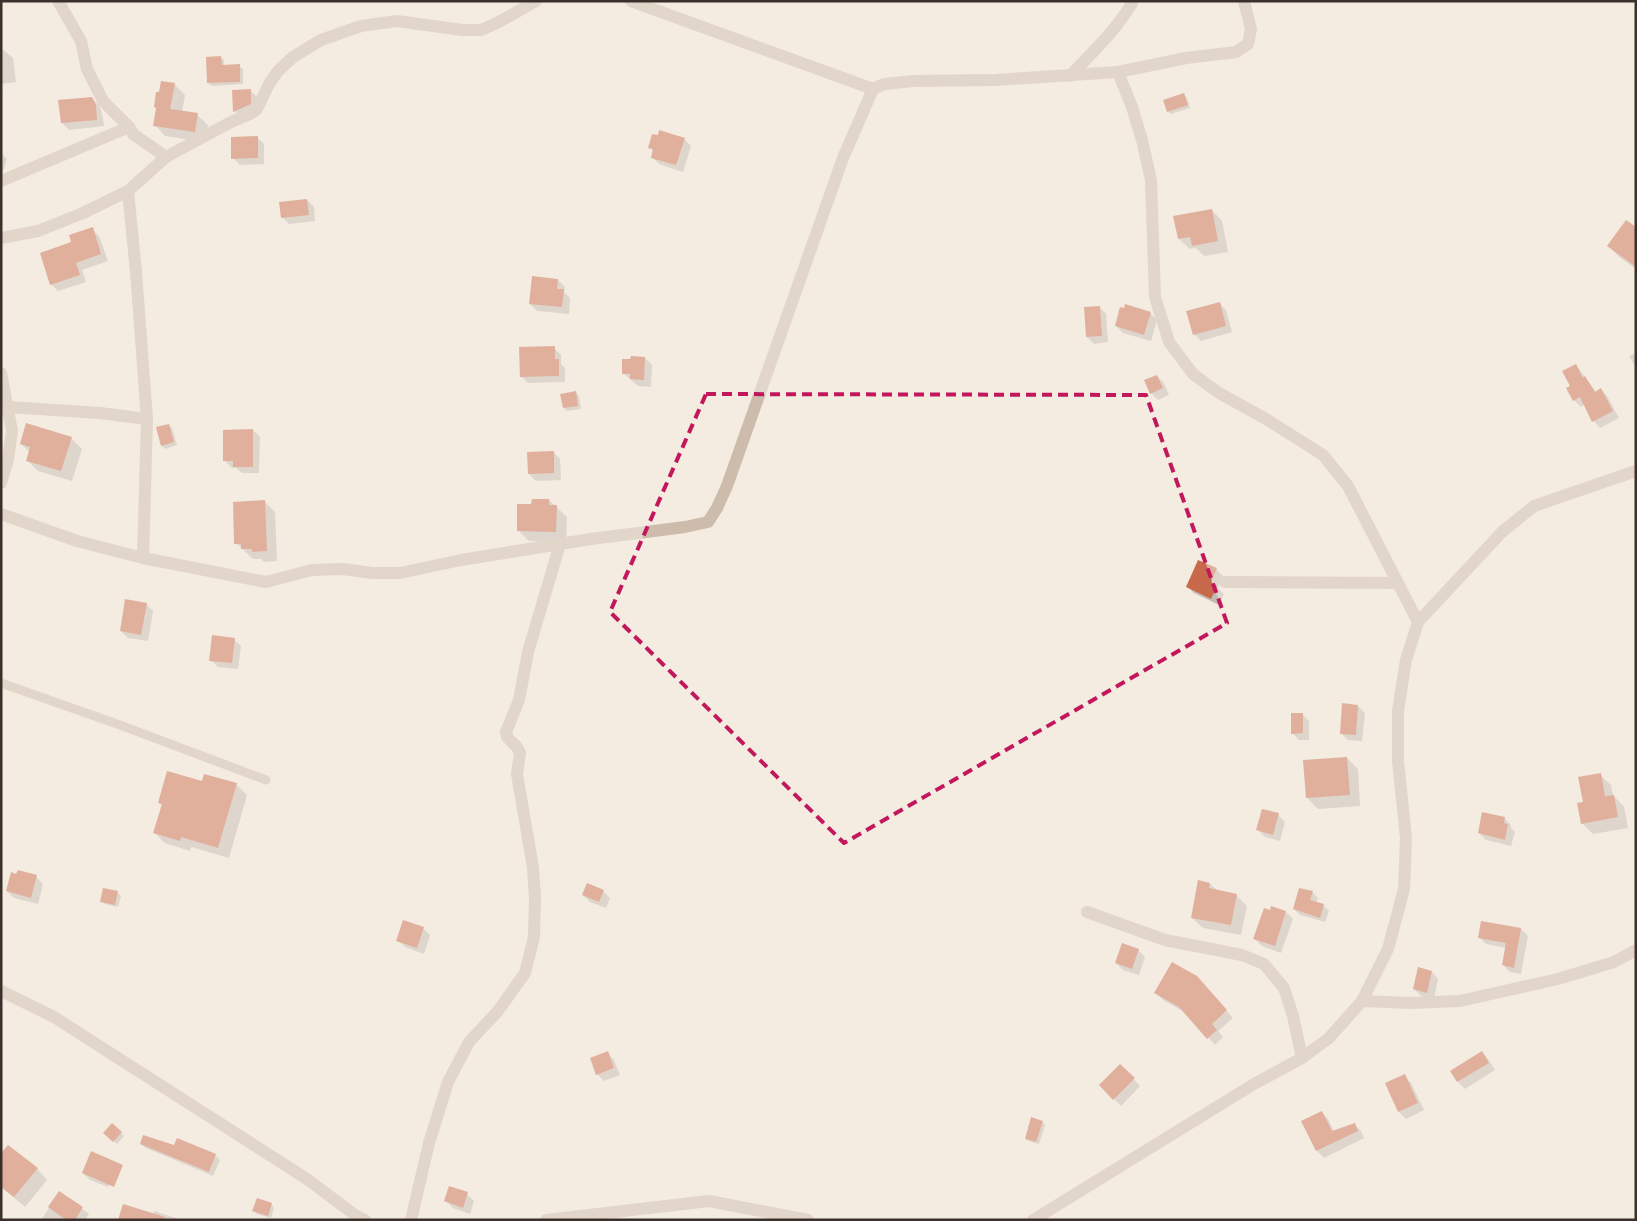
<svg xmlns="http://www.w3.org/2000/svg" width="1637" height="1221" viewBox="0 0 1637 1221" font-family="'Golos Text',sans-serif">
<rect width="100%" height="100%" fill="#f4ebe1"/>
<g fill="#0003">
<polygon points="1,48 13,58 16,82 1,84 3,96 1,96"/>
<polygon points="221,57 224,60 224,66 239,66 243,69 243,84 212,86 208,83"/>
<polygon points="174,84 185,95 182,112 197,115 208,125 205,142 165,136 155,125"/>
<polygon points="250,90 257,97 257,111 241,118 235,111"/>
<polygon points="1184,95 1187,98 1190,108 1171,114 1168,111"/>
<polygon points="91,98 99,105 102,113 104,126 69,130 62,123"/>
<polygon points="257,137 264,144 264,164 240,165 233,158"/>
<polygon points="684,139 691,146 683,172 659,164 652,157 654,152 649,147"/>
<polygon points="1,153 7,159 1,177"/>
<polygon points="307,200 314,207 315,221 289,224 282,217"/>
<polygon points="1212,210 1222,221 1228,252 1204,256 1196,248 1190,249 1179,239"/>
<polygon points="92,229 99,236 108,261 82,270 86,282 58,291 51,284 73,242"/>
<polygon points="1636,229 1636,269 1619,257 1609,246"/>
<polygon points="533,277 558,280 565,287 564,292 570,298 569,314 537,311 530,304"/>
<polygon points="1219,303 1226,310 1232,332 1201,341 1194,334"/>
<polygon points="1099,307 1106,314 1108,342 1094,344 1087,337"/>
<polygon points="1150,313 1157,320 1151,341 1123,333 1116,326"/>
<polygon points="554,348 561,355 561,364 565,368 565,382 528,383 521,376"/>
<polygon points="1636,353 1636,368 1629,356"/>
<polygon points="645,358 652,365 651,387 638,386 623,373"/>
<polygon points="1576,365 1596,392 1601,390 1607,396 1619,418 1600,428 1594,421 1585,404 1581,407 1574,400 1567,388 1571,386"/>
<polygon points="1157,376 1164,383 1169,395 1158,400 1151,393"/>
<polygon points="576,392 579,396 581,409 567,411 564,408"/>
<polygon points="169,425 172,428 177,445 165,449 162,446"/>
<polygon points="253,430 260,437 259,473 242,473 236,468 232,468 225,461"/>
<polygon points="71,438 82,449 72,481 38,471 27,460 30,452 21,444"/>
<polygon points="553,452 560,459 561,480 536,481 529,474"/>
<polygon points="549,500 567,517 566,542 529,541 518,530 532,506"/>
<polygon points="264,501 275,512 277,561 264,562 261,559 253,559 236,543"/>
<polygon points="1199,561 1216,569 1223,576 1218,588 1224,594 1219,605 1194,593 1187,586"/>
<polygon points="146,604 153,611 148,641 128,638 121,631"/>
<polygon points="234,640 241,646 238,669 218,667 211,660"/>
<polygon points="1358,706 1365,713 1362,741 1348,740 1341,733"/>
<polygon points="1302,714 1309,721 1309,740 1299,740 1292,733"/>
<polygon points="1347,758 1358,769 1360,806 1318,809 1307,798"/>
<polygon points="1600,775 1611,785 1613,795 1624,807 1628,828 1593,834 1582,823 1584,803"/>
<polygon points="203,783 236,784 247,795 229,858 191,847 190,851 165,843 155,833 163,806 159,803"/>
<polygon points="1278,815 1285,822 1280,841 1265,837 1258,830"/>
<polygon points="1504,818 1511,825 1511,828 1515,832 1511,846 1486,840 1479,833"/>
<polygon points="36,877 43,884 38,904 14,898 7,891"/>
<polygon points="1199,882 1210,884 1218,891 1236,895 1247,906 1241,935 1203,928 1192,918"/>
<polygon points="603,891 610,898 606,908 590,902 583,895"/>
<polygon points="1312,892 1318,898 1316,903 1323,905 1329,911 1325,922 1300,915 1294,909"/>
<polygon points="118,893 121,896 118,907 105,904 102,901"/>
<polygon points="1272,908 1286,912 1293,919 1281,953 1262,946 1255,939"/>
<polygon points="423,928 430,935 424,954 405,947 398,940"/>
<polygon points="1521,929 1528,936 1521,974 1510,972 1503,965 1506,948 1486,944 1479,937"/>
<polygon points="1138,950 1145,957 1139,975 1123,970 1116,963"/>
<polygon points="1432,972 1438,979 1434,999 1421,996 1414,989"/>
<polygon points="1203,985 1233,1018 1218,1031 1223,1037 1215,1045 1186,1013 1163,1000 1156,993"/>
<polygon points="1482,1052 1488,1059 1495,1070 1465,1089 1458,1082 1452,1071"/>
<polygon points="607,1053 614,1060 620,1075 604,1081 597,1074"/>
<polygon points="1120,1065 1140,1086 1121,1106 1100,1085"/>
<polygon points="1404,1076 1411,1083 1424,1110 1406,1119 1399,1112 1387,1084"/>
<polygon points="1321,1112 1328,1119 1334,1132 1354,1124 1361,1131 1364,1138 1324,1158 1317,1151 1303,1121"/>
<polygon points="1042,1122 1045,1125 1039,1144 1029,1141 1026,1138"/>
<polygon points="112,1125 124,1136 117,1144 105,1133"/>
<polygon points="141,1144 175,1146 215,1155 220,1160 213,1176 146,1148"/>
<polygon points="1,1155 37,1169 47,1180 25,1207 1,1187"/>
<polygon points="121,1169 108,1187 90,1180 83,1173"/>
<polygon points="60,1192 89,1214 85,1220 41,1220"/>
<polygon points="467,1194 474,1201 470,1214 453,1208 446,1201"/>
<polygon points="271,1204 274,1208 271,1218 257,1214 254,1211"/>
<polygon points="154,1211 182,1220 122,1220 153,1214"/>
</g>
<g fill="#c8694b">
<polygon points="221,56 222,65 240,64 240,82 207,83 206,57"/>
<polygon points="161,81 175,83 170,109 198,113 195,132 153,126 156,108 154,107 156,92 159,92"/>
<polygon points="251,89 251,104 233,112 232,90"/>
<polygon points="1184,93 1188,105 1167,112 1163,100"/>
<polygon points="92,97 96,105 97,120 61,123 58,100"/>
<polygon points="659,130 685,138 676,165 651,158 653,149 648,148 652,134 658,135"/>
<polygon points="258,136 258,158 231,159 231,137"/>
<polygon points="307,199 309,215 281,218 279,202"/>
<polygon points="1212,209 1218,241 1192,246 1190,237 1178,239 1173,216"/>
<polygon points="1626,220 1636,227 1636,267 1607,246"/>
<polygon points="93,227 101,254 76,263 80,275 50,285 40,253 71,242 69,235"/>
<polygon points="532,276 558,279 557,289 564,289 562,307 529,304"/>
<polygon points="1220,302 1226,326 1193,335 1186,311"/>
<polygon points="1125,304 1151,312 1144,335 1115,326 1120,307 1124,308"/>
<polygon points="1100,306 1102,336 1086,337 1084,307"/>
<polygon points="555,346 555,359 559,359 559,376 520,377 519,347"/>
<polygon points="631,356 645,357 644,380 630,379 630,374 622,374 622,359 630,359"/>
<polygon points="1576,364 1583,378 1585,376 1595,392 1601,388 1613,411 1592,422 1580,397 1573,401 1566,388 1570,386 1562,371"/>
<polygon points="1157,375 1163,388 1150,394 1144,380"/>
<polygon points="576,391 578,406 563,408 560,394"/>
<polygon points="26,423 72,437 61,471 26,461 30,447 20,444"/>
<polygon points="169,424 174,442 161,446 156,427"/>
<polygon points="253,429 253,467 233,467 233,461 223,461 223,430"/>
<polygon points="554,451 554,473 528,474 527,452"/>
<polygon points="532,499 549,499 549,505 557,505 556,532 517,531 517,504 531,504"/>
<polygon points="265,500 267,551 252,552 252,549 241,549 241,544 234,544 233,502"/>
<polygon points="1198,560 1217,568 1211,582 1217,586 1211,599 1186,587"/>
<polygon points="125,599 147,603 141,635 120,631"/>
<polygon points="212,635 235,638 232,663 209,661"/>
<polygon points="1342,703 1358,705 1356,735 1340,734"/>
<polygon points="1291,713 1303,713 1303,733 1291,734"/>
<polygon points="1347,757 1350,795 1306,798 1303,760"/>
<polygon points="167,771 202,781 204,774 237,783 218,848 181,837 180,841 153,833 162,804 158,803"/>
<polygon points="1601,773 1605,796 1614,795 1618,817 1581,824 1577,803 1583,802 1578,777"/>
<polygon points="1262,809 1279,813 1273,835 1256,830"/>
<polygon points="1482,812 1505,817 1504,823 1508,824 1505,840 1478,833"/>
<polygon points="18,870 37,875 31,898 6,891 11,872 16,874"/>
<polygon points="1198,880 1210,883 1209,888 1237,894 1231,925 1191,918"/>
<polygon points="587,883 604,890 599,902 582,895"/>
<polygon points="103,888 118,891 115,905 100,902"/>
<polygon points="1299,888 1313,891 1310,900 1324,904 1320,918 1293,909"/>
<polygon points="1271,906 1286,911 1275,946 1253,939 1264,908 1270,910"/>
<polygon points="403,920 424,927 417,948 396,941"/>
<polygon points="1481,921 1521,928 1514,968 1502,965 1506,943 1478,938"/>
<polygon points="1122,943 1139,949 1132,969 1115,963"/>
<polygon points="1172,962 1197,976 1227,1010 1212,1024 1217,1030 1207,1039 1179,1007 1154,993"/>
<polygon points="1418,967 1432,971 1427,993 1413,989"/>
<polygon points="608,1051 614,1068 596,1075 590,1058"/>
<polygon points="1482,1051 1489,1063 1457,1082 1450,1071"/>
<polygon points="1120,1064 1135,1078 1113,1100 1099,1085"/>
<polygon points="1405,1074 1418,1103 1398,1112 1385,1083"/>
<polygon points="1322,1111 1332,1131 1355,1123 1358,1131 1316,1151 1301,1121"/>
<polygon points="1031,1117 1043,1121 1036,1142 1025,1139"/>
<polygon points="112,1123 122,1132 113,1142 103,1133"/>
<polygon points="143,1135 174,1145 177,1138 216,1154 209,1172 140,1144"/>
<polygon points="8,1145 38,1168 14,1197 1,1187 1,1153"/>
<polygon points="91,1151 123,1165 114,1187 82,1173"/>
<polygon points="449,1186 468,1192 463,1208 444,1201"/>
<polygon points="59,1191 83,1207 75,1220 66,1220 48,1207"/>
<polygon points="257,1198 272,1203 268,1216 252,1211"/>
<polygon points="123,1204 165,1217 164,1220 118,1220"/>
</g>
<g fill="none" stroke-linecap="round" stroke-linejoin="round">
<polyline stroke="#cdbbac" stroke-width="9" points="1,683 120,725 266,780"/>
<g stroke="#cdbbac" stroke-width="12">
<polyline points="58,1 81,41 87,69 103,101 129,127 133,134 166,157"/>
<polyline points="631,1 873,89"/>
<polyline points="1118,72 1132,107 1142,140 1151,180 1155,297 1169,342 1193,374 1219,393 1266,419 1323,455 1348,486 1418,622"/>
<path d="M 1070,76 C 1090,55 1120,26 1133,1"/>
<polyline points="1,181 129,127"/>
<polyline points="128,191 136,272 147,419 143,558"/>
<polyline points="1,238 38,231 83,213 128,191 166,157 231,122 250,114 257,109 269,84 278,71 293,57 321,40 361,26 397,21 462,30 481,30 497,23 536,1"/>
<polyline points="1,373 12,431 8,459 1,483"/>
<polyline points="8,407 100,413 147,419"/>
<polyline points="1,514 77,541 143,558 266,582 312,570 343,569 372,573 400,573 461,560 591,539 685,527 708,522 717,508 727,486 843,158 873,89 884,84 914,81 995,80 1118,72 1186,58 1236,52 1248,44 1251,29 1244,1"/>
<polyline points="1225,582 1398,583"/>
<polyline points="1087,912 1165,940 1242,955 1264,964 1284,988 1293,1016 1302,1058"/>
<polyline points="1362,1001 1410,1003 1460,1001 1558,979 1614,962 1636,950"/>
<polyline points="411,1220 429,1143 448,1082 469,1042 498,1011 525,973 534,937 535,898 533,868 517,774 520,753 517,747 507,737 506,732 519,700 528,652 560,544"/>
</g>
<g stroke="#cdbbac" stroke-width="12">
<polyline points="1,991 54,1017 307,1179 355,1215 365,1220"/>
<polyline points="546,1220 709,1201 808,1220"/>
<polyline points="1033,1220 1254,1084 1302,1058 1329,1038 1362,1001 1388,949 1404,889 1406,838 1398,761 1398,711 1406,660 1418,622 1502,532 1534,506 1636,471"/>
</g>
</g>
<path d="M0 0H1637V1221H0ZM 706,394 L 1146,395 L 1227,623 L 844,843 L 610,612 Z" fill="#f4ebe1" fill-opacity=".55" fill-rule="evenodd"/>
<path fill="none" stroke="#c2185b" stroke-width="4" stroke-dasharray="10 6" stroke-linejoin="round" d="M 706,394 L 1146,395 L 1227,623 L 844,843 L 610,612 Z"/>
<rect width="1637" height="1221" fill="none" stroke="#3b302b" stroke-width="5"/>
</svg>
